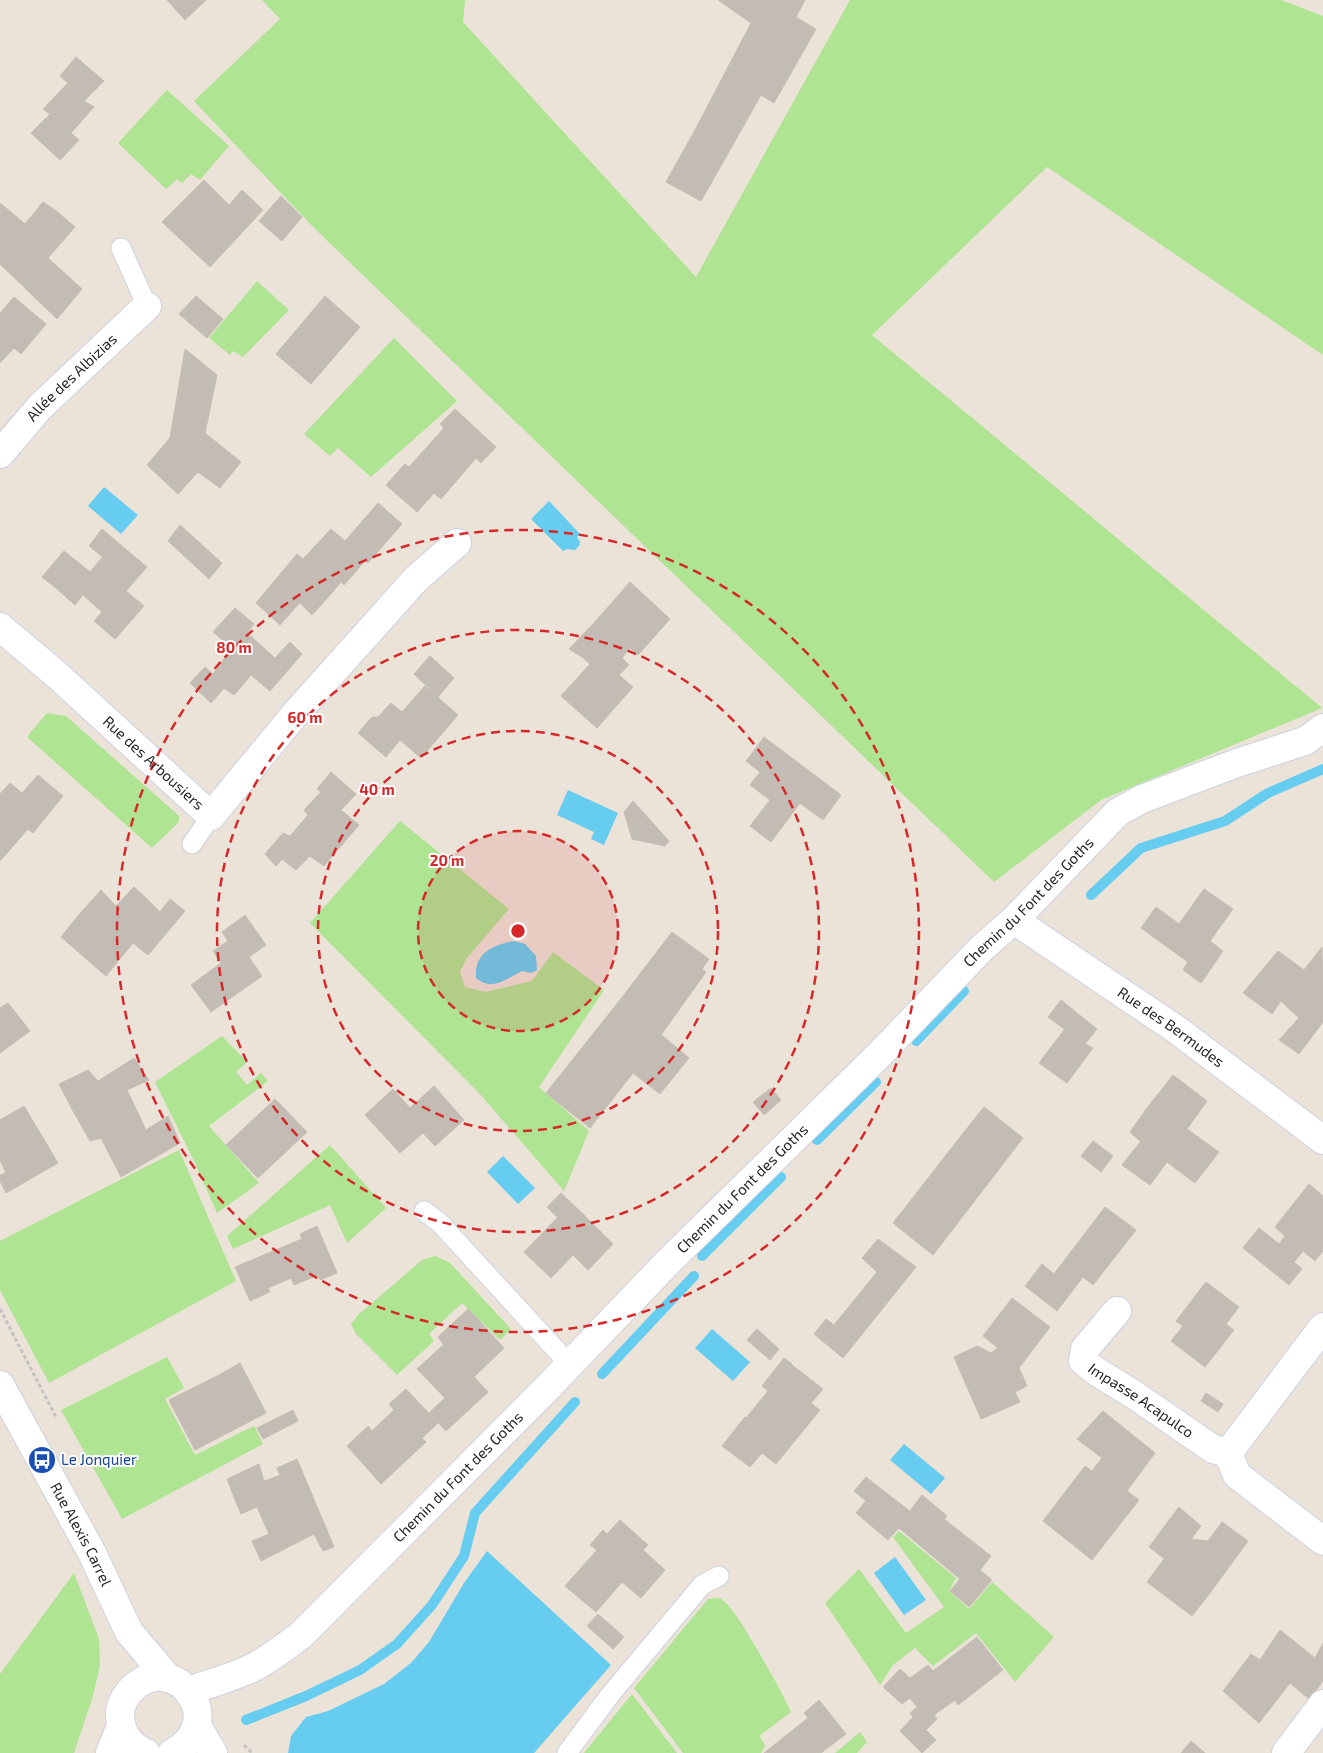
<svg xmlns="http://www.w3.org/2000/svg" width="1323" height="1753" viewBox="0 0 1323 1753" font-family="'Exo 2',sans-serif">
<rect width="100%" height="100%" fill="#ebe2d8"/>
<g fill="#aee492">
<polygon points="262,0 465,0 463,22 696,277 850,0 1281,0 1323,16 1323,355 1047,167 872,335 1322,708 1101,800 994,882 313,227 194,101 280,19"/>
<polygon points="167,90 229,146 200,180 191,174 182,183 177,179 166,189 118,143"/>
<polygon points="257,281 289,310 243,357 233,351 230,355 209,338"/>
<polygon points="394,338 457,401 371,477 338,448 330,456 304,434"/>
<polygon points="47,713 66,716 179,816 179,822 152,848 27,737"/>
<polygon points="400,821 509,909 466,959 460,972 465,987 485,992 532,981 553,952 604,990 539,1087 589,1131 564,1191 478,1092 310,923"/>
<polygon points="222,1036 247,1062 236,1072 247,1085 261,1073 268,1081 209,1126 259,1183 217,1213 195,1163 155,1082"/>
<polygon points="330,1145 386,1208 347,1243 330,1205 233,1249 227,1236"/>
<polygon points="179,1150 236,1281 49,1383 0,1290 0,1241"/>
<polygon points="435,1256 450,1263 511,1329 500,1340 462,1303 429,1334 434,1341 397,1375 356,1334 351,1324 358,1315 422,1260"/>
<polygon points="167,1357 184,1388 165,1399 195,1455 254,1426 263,1444 122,1519 61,1410"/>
<polygon points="899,1531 956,1578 949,1591 969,1609 992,1582 1054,1637 1015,1682 976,1633 933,1666 915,1648 893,1665 880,1685 825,1603 859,1569 906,1633 944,1607 893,1537"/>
<polygon points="74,1573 99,1639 100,1666 92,1699 74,1753 0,1753 0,1674"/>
<path d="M 720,1598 C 734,1609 743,1626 752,1641 C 766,1664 779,1687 791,1712 L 759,1736 L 765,1745 L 761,1753 L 683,1753 L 634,1688 L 708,1599 Z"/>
<polygon points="632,1694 677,1753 584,1753"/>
<polygon points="860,1732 867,1742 857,1753 835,1753"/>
</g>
<g fill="#66cdf1">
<polygon points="104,487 138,515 121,534 88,506"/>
<polygon points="549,501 580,534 577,537 580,542 579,546 575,550 567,549 563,551 531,519"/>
<polygon points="568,790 618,813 604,845 591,839 594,832 557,815"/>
<path d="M 514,941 L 525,944 L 536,956 L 537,970 L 531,973 L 522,971 C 506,979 492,992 476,978 C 474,953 493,945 514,941 Z"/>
<polygon points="503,1156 535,1188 518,1204 487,1172"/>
<polygon points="712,1329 750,1362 733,1381 695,1348"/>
<polygon points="904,1444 945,1478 931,1494 890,1460"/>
<polygon points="487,1551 611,1665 534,1753 288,1753 291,1736 306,1717 328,1711 384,1684 411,1663 429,1642 464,1583"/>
<polygon points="895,1557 926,1600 904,1615 874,1573"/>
</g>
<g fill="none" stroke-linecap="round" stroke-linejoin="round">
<g stroke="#66cdf1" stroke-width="10">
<polyline points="1091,895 1141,848 1225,821 1268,793 1323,769"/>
<polyline points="916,1041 964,991"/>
<polyline points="817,1140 876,1082"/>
<polyline points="702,1256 781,1177"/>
<polyline points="602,1374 694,1276"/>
<polyline points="246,1720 306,1696 360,1670 397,1644 432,1605 464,1556 475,1513 575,1402"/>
</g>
</g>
<g fill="#c2bcb5" stroke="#c6beb2">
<polygon points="167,0 206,0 185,20"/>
<polygon points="718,0 767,0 816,29 774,103 761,95 730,150 695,130 751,23"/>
<polygon points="767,0 805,0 796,17"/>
<polygon points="76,57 104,81 84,101 94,107 71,133 79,140 60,160 31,133 50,114 43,109 68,83 60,76"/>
<polygon points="695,130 730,150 701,201 666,182"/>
<polygon points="204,180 229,205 242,190 263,210 210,267 162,222"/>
<polygon points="281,196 302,217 282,241 259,221"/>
<polygon points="43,202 55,210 36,233 25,224"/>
<polygon points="0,203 36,233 55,210 75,227 48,258 82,289 57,319 0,264"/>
<polygon points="196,296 223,319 207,338 179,314"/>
<polygon points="325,296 360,327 311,384 276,354"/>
<polygon points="14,297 46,324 21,354 14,348 0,363 0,313"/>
<polygon points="185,349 217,375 205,433 241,462 220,488 198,472 178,494 147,465 170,438"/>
<polygon points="455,409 496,447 481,463 476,458 441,499 434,493 417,512 386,485 405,464 409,467 444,428 440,424"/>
<polygon points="378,503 402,524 368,563 365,561 344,585 341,582 323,603 310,591 280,625 256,603 297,554 303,559 331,529 345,541"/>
<polygon points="180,525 222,563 209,579 168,541"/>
<polygon points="102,529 116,541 103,557 89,546"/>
<polygon points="116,541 147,567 126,591 144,606 115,639 94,621 102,612 83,595 75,605 57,589 79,563 90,572"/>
<polygon points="64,551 79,563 57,589 42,577"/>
<polygon points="630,582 670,619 638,655 630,648 622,658 629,665 619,675 633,687 597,728 561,696 590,664 582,657 604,632 594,623"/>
<polygon points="310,591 323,603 312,615 299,602"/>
<polygon points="235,608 254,624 247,633 275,658 290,642 302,654 270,691 251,675 234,695 224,688 211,703 190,683 205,667 213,674 232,648 213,632"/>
<polygon points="594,623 604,632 582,657 569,649"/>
<polygon points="430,656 454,678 438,697 414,674"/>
<polygon points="425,686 458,715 421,758 400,740 386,757 358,733 372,717 378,717 391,703 402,712"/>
<polygon points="764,737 841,795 823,820 800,803 771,842 750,826 770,800 750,785 760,772 746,761"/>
<polygon points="331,772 356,794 341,810 359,825 324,866 310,856 296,870 282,859 276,866 265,854 283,833 290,836 308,815 304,810 321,792 317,789"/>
<polygon points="38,775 63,796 33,833 28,829 0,861 0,804 7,810"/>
<polygon points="10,783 22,793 7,810 0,804 0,794"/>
<polygon points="633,801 669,841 665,846 632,839 624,812"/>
<polygon points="134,887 147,899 131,919 116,906"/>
<polygon points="1204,889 1233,909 1210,941 1223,951 1201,983 1183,970 1188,962 1141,928 1156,907 1179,924"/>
<polygon points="101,890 116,906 96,932 77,917"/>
<polygon points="147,899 160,912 170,899 185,911 148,955 133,943 106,976 61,937 77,917 96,932 116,906 131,919"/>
<polygon points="245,915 266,945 249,957 262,976 211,1012 191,985 221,963 213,951 228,941 222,932"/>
<polygon points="672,932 709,959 702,969 706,972 661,1035 620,1000"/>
<polygon points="1322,947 1323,989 1322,991 1304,970"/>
<polygon points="1278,951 1304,970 1322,991 1323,989 1323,1022 1299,1054 1279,1040 1299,1018 1281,1001 1272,1014 1243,993"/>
<polygon points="620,1000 689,1058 660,1094 633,1073 590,1128 546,1093"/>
<polygon points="1061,1000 1077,1013 1064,1029 1048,1017"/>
<polygon points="8,1003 30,1031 0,1053 0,1008"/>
<polygon points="1077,1013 1097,1029 1085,1044 1093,1048 1067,1083 1039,1063"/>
<polygon points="134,1058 149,1080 127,1090 117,1069"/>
<polygon points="117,1069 146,1130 168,1116 180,1143 121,1177 101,1138 90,1141 73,1111 85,1104 77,1092 98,1081"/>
<polygon points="88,1070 98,1081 77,1092 85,1104 73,1111 59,1084"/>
<polygon points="1173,1075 1207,1101 1187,1129 1219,1152 1195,1183 1167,1162 1150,1185 1122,1165 1161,1116 1147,1108"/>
<polygon points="434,1086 464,1120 435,1146 423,1133 400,1153 365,1115 393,1089 410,1108"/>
<polygon points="771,1088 781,1100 764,1115 753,1102"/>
<polygon points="275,1099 307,1132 258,1178 226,1145"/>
<polygon points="24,1106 58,1163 6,1193 0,1181 0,1175 6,1173 0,1160 0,1120"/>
<polygon points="984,1107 1023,1138 933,1255 893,1223 922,1186 938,1197 972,1153 957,1141"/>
<polygon points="1147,1108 1161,1116 1141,1142 1130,1132"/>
<polygon points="957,1141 972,1153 954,1176 939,1164"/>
<polygon points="1093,1141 1113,1156 1101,1172 1081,1156"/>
<polygon points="939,1164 954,1176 938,1197 922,1186"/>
<polygon points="1309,1184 1323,1196 1323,1251 1315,1261 1303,1251 1294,1262 1302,1269 1289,1285 1243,1248 1259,1228 1279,1244 1285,1236 1275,1227"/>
<polygon points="561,1193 582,1213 568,1228 547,1207"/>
<polygon points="1105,1207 1136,1230 1093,1285 1083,1277 1057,1311 1025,1286 1042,1264 1054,1274"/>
<polygon points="582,1213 613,1244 588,1270 573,1255 551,1278 524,1252 558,1217 568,1228"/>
<polygon points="317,1226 337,1273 320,1280 318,1275 294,1285 291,1278 268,1288 270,1292 250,1301 235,1267 302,1239 300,1234"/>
<polygon points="878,1239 916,1267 843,1358 814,1334 826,1319 834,1325 877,1272 862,1258"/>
<polygon points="1206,1282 1239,1307 1226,1324 1234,1330 1205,1367 1171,1341 1183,1326 1176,1321"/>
<polygon points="1012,1298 1050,1327 1019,1368 1027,1386 1015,1392 1020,1402 981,1419 954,1357 977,1346 991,1353 998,1348 983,1336"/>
<polygon points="468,1309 475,1316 444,1345 438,1337"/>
<polygon points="475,1316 504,1348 474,1377 488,1392 446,1431 429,1413 445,1398 417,1369"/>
<polygon points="757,1329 779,1349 770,1360 747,1340"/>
<polygon points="784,1358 792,1364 770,1392 780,1400 758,1428 746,1418 768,1391 762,1386"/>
<polygon points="240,1363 266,1413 195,1450 175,1412 224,1386 219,1375"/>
<polygon points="792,1365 823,1389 811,1403 820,1410 776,1464 762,1453 750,1467 722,1446 745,1417 758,1428 780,1400 770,1392"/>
<polygon points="219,1375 224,1386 175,1412 169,1400"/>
<polygon points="406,1389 438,1423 422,1438 426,1442 381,1484 347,1446 368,1426 372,1431 394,1410 389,1404"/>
<polygon points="1206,1393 1223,1404 1218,1412 1201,1401"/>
<polygon points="293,1410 298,1421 263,1439 257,1428"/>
<polygon points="1103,1411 1155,1453 1127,1491 1139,1500 1092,1560 1043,1521 1085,1466 1092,1471 1102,1458 1077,1439"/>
<polygon points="297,1459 334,1547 323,1551 314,1534 261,1561 252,1541 269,1534 257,1507 241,1514 232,1492 263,1478 265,1481 280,1475 277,1468"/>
<polygon points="259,1464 263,1478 232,1492 227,1479"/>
<polygon points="1095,1470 1132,1498 1106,1534 1067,1505"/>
<polygon points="866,1477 912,1513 888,1540 856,1513 866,1501 854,1491"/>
<polygon points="922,1495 947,1516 934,1531 910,1511"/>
<polygon points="1179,1507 1201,1526 1191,1539 1208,1541 1222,1522 1248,1541 1210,1593 1149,1547"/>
<polygon points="912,1513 992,1580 969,1607 950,1591 960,1579 899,1528"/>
<polygon points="944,1519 991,1556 980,1570 934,1531"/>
<polygon points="620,1520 648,1545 643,1550 665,1570 641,1598 622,1582 596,1612 565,1586 597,1550 590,1545 603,1530 607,1534"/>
<polygon points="1164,1559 1210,1593 1192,1616 1147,1582"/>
<polygon points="598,1614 624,1637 613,1649 587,1626"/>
<polygon points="1280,1630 1315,1658 1323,1643 1323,1681 1309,1699 1290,1683 1259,1723 1223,1691 1251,1654 1260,1660"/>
<polygon points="977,1637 1003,1670 958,1705 955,1700 934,1715 937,1719 926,1730 936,1740 922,1753 900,1731 913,1717 910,1713 917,1707 910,1698 902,1704 883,1687 900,1669 910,1678 928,1665 933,1671"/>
<polygon points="819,1700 846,1734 821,1753 764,1753 808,1718 804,1713"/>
<polygon points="1191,1741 1205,1753 1181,1753"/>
</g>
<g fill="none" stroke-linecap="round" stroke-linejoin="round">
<defs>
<g id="lane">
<polyline points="121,248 147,306"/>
<polyline points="192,844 211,816"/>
<polyline points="424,1211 439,1222 570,1365"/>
<polyline points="567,1753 610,1695 702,1585 719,1576"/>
</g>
<g id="street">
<path id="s1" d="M 0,454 L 40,407 L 147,306"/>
<path id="s2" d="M 0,627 L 57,675 L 211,816 L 296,713 L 416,579 L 457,543"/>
<path id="s3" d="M 1014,920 L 1177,1030 L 1323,1140"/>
<path id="s4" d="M 1117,1311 L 1085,1349 L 1083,1361 L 1094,1370 L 1133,1394 L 1213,1449 L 1228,1453"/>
<polyline points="1228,1453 1323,1327"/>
<polyline points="1228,1453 1237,1475 1323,1541"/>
<path id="s5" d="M 189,1691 C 210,1683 232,1678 252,1668 C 270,1659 285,1647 301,1635 L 548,1387 L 668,1262 L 881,1053 L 982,948 L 1014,920 L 1118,812 L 1142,799 L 1237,763 L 1305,741 L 1323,728"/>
<polyline points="110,1753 121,1726"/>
<polyline points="1286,1753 1323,1704"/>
</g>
<g id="secondary">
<path id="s6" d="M 0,1385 L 92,1553 L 129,1632 L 168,1678"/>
<polyline points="197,1726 213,1753"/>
<path d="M 146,1753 C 130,1746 122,1735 120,1718 C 119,1706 125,1696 133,1688 C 173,1649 232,1721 172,1753"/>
</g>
</defs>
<use href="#lane" stroke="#cdd1e1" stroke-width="21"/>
<use href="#street" stroke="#cdd1e1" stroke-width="30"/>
<use href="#secondary" stroke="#cdd1e1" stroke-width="30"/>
<g stroke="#c3c3c3" stroke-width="3" stroke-dasharray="4 2.5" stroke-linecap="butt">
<polyline points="0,1309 57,1419"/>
<polyline points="244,1745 252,1753"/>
</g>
<use href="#lane" stroke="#fff" stroke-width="19"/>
<use href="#street" stroke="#fff" stroke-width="28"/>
<use href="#secondary" stroke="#fff" stroke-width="28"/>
</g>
<circle cx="518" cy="931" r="100" fill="#d62828" fill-opacity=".12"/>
<g fill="none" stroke="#d62828" stroke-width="2.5" stroke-dasharray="9 6">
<circle cx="518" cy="931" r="100"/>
<circle cx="518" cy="931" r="200"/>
<circle cx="518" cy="931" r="301"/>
<circle cx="518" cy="931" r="401"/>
</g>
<defs>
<symbol id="bus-disc" viewBox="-11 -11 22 22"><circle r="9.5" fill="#1a4fb4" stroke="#fff"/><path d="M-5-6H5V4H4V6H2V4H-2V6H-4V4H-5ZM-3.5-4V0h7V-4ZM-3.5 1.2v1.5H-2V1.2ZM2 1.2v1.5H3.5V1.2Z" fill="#fff"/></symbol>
</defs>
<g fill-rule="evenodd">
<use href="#bus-disc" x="26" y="1444" width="32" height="32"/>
</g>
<g text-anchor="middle" stroke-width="4" stroke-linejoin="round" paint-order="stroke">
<g font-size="15" fill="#272727" stroke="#fff">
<text dy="5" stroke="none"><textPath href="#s1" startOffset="105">Allée des Albizias</textPath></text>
<text dy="5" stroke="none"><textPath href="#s2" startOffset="205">Rue des Arbousiers</textPath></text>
<text dy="5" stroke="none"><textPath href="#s5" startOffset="1159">Chemin du Font des Goths</textPath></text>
<text dy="5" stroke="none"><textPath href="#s3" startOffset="190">Rue des Bermudes</textPath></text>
<text dy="5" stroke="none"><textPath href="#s5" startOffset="754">Chemin du Font des Goths</textPath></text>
<text dy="5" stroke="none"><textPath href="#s4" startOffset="132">Impasse Acapulco</textPath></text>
<text dy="5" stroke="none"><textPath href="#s5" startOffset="349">Chemin du Font des Goths</textPath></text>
<text dy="5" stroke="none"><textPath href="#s6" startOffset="170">Rue Alexis Carrel</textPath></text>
</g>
<g font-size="15" fill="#164399" stroke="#fff" text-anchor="start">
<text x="61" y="1465">Le Jonquier</text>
</g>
</g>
<circle cx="518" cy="931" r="8" fill="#d62828" stroke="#fff" stroke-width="2.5"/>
<g font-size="15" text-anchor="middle" font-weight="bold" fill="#d62828" stroke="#fff" stroke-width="4" stroke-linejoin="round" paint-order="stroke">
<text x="234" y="653">80 m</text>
<text x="305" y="723">60 m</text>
<text x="377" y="795">40 m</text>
<text x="447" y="866">20 m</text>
</g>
</svg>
